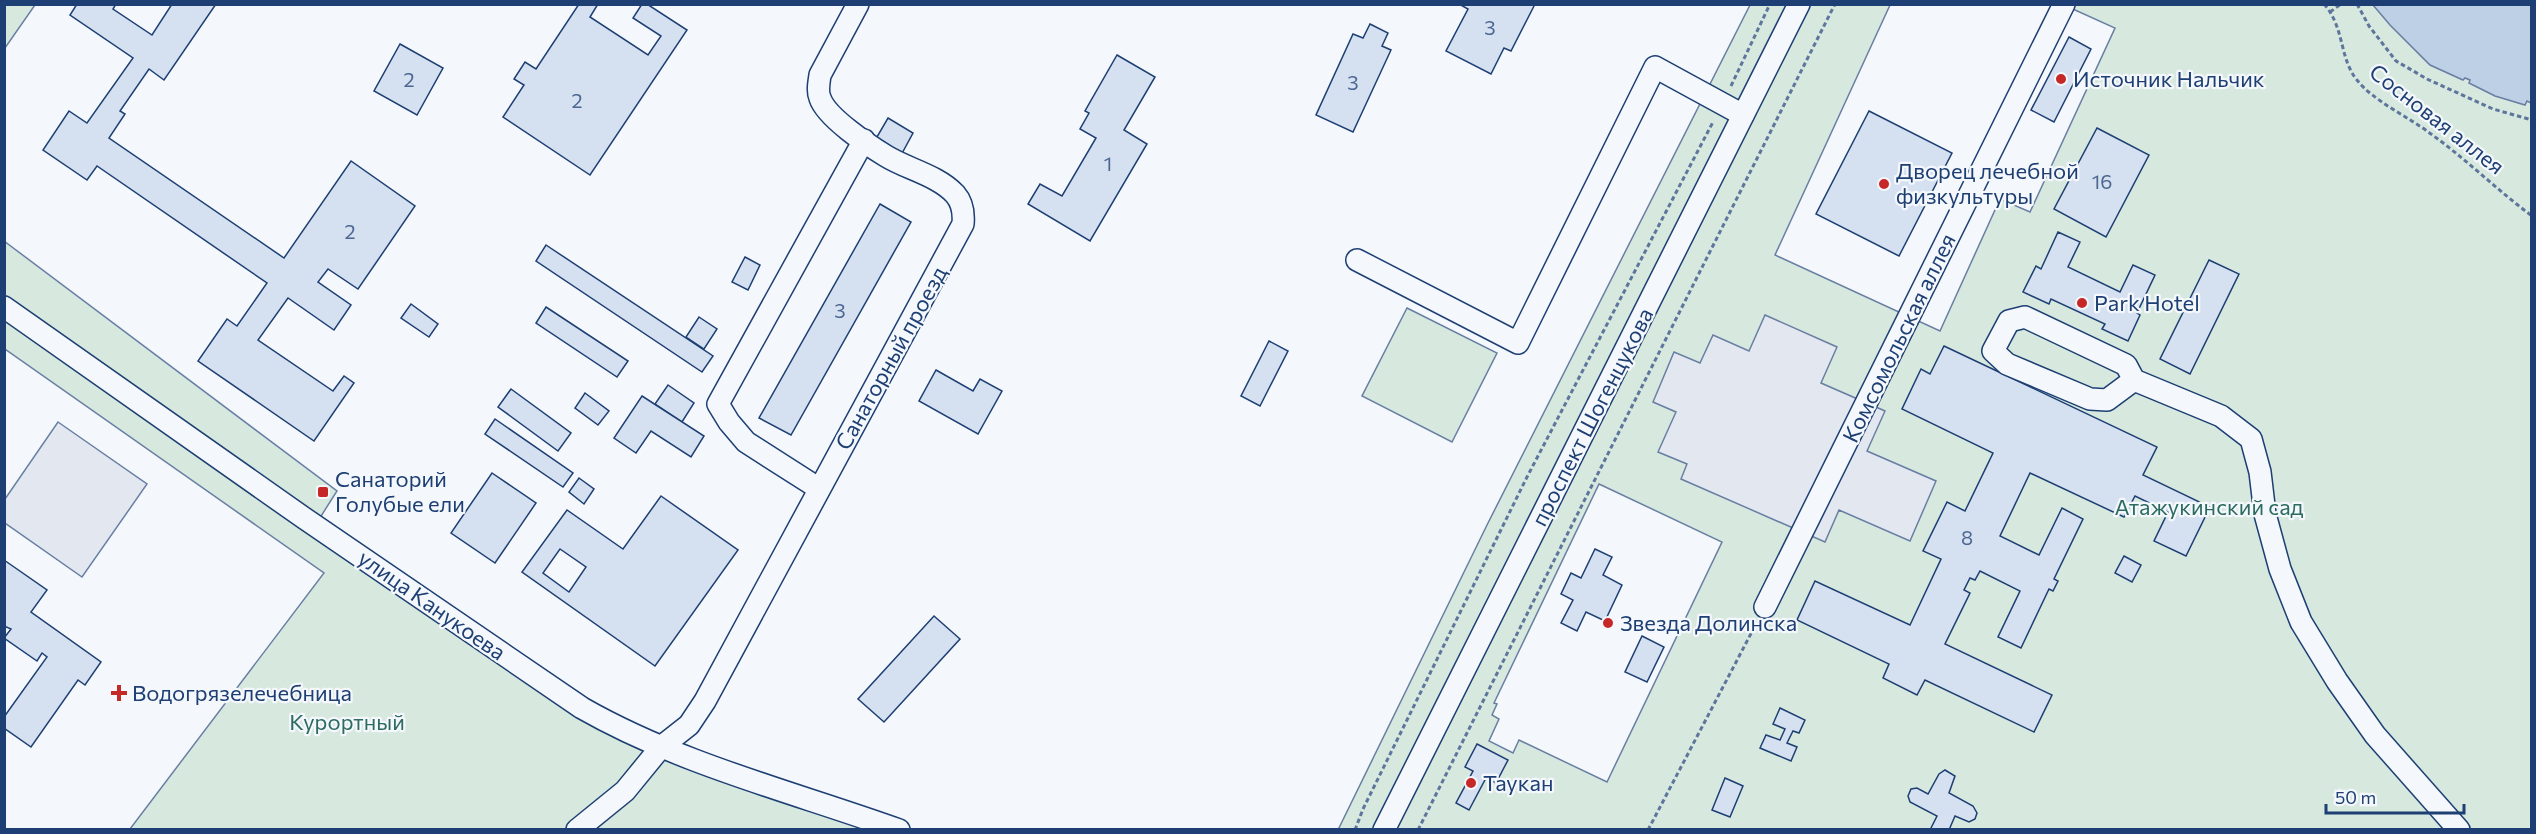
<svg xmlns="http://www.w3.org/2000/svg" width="2536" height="834" viewBox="0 0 2536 834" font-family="Commissioner,sans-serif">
<rect width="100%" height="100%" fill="#f4f7fb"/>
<g fill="#d7e8df" stroke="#687fa3" stroke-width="1.5" fill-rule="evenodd">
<polygon points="5,4 35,5 5,48 4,5"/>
<path d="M 1750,5 L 1890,5 L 1775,255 L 1940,331 L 2000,199 L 2030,212 L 2115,28 L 2064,5 L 2531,5 L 2531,829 L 1400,830 L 1387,824 L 1384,829 L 1338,830 L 1487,525 ZM 1599,484 L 1722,542 L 1607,782 L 1519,740 L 1513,753 L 1489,741 L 1499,719 L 1492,715 L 1497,704 L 1494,703 Z"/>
<polygon points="4,241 337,491 316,524 582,708 899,829 130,829 324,573 5,349"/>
<polygon points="1407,308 1497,353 1452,442 1362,396"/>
</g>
<g fill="#e3e8f0" stroke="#687fa3" stroke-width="1.5">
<polygon points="1765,315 1837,347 1821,383 1885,411 1867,451 1936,481 1910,541 1839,510 1825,542 1681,479 1687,464 1658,452 1676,412 1653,402 1674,352 1700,363 1713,335 1749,351"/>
<polygon points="58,422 147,484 82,577 5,523 5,499"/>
</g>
<polygon fill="#bed0e5" stroke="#687fa3" stroke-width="1.5" points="2373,5 2531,5 2531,103 2527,101 2525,105 2495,96 2469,83 2470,80 2465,78 2463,80 2430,65 2390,25"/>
<g fill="#d5e0f0" stroke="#1d3f73" stroke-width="1.5" fill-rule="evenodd">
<polygon points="77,4 116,4 113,9 152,35 172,4 216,4 164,80 149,69 120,111 125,114 109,138 284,258 351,161 415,206 358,289 328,269 318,282 351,305 334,330 288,298 258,340 333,391 344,376 354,383 314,441 198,361 227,319 237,326 267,283 97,166 87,180 43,150 69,111 87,123 133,58 70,15"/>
<polygon points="579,4 598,4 590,17 648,55 661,36 633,18 642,4 647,4 687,30 590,175 503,117 524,85 514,79 525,62 536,69"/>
<polygon points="1459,4 1535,4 1511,51 1504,48 1491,74 1446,51 1468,9"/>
<polygon points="1370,24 1388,33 1382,46 1391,50 1353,132 1316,115 1353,34 1363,38"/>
<polygon points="2069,37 2091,49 2054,122 2031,110"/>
<polygon points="400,44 443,68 417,115 374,91"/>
<polygon points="1117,55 1155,77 1124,130 1147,144 1090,241 1028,204 1040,184 1062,196 1096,138 1080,129 1089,113 1085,111"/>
<polygon points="1869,111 1952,153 1899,256 1816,214"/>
<polygon points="888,118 913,133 900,157 874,142"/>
<polygon points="2097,128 2149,155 2106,237 2054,209"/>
<polygon points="880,204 911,222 791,435 759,418"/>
<polygon points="2058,232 2080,242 2068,267 2120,292 2133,265 2155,275 2137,313 2140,315 2128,341 2102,329 2105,324 2051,299 2049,304 2023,292 2036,266 2041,269"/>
<polygon points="546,245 713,356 702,372 536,261"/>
<polygon points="745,257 760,265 748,290 732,282"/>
<polygon points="2209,260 2239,274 2190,374 2160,359"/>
<polygon points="411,304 438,324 429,337 401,318"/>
<polygon points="546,307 628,361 617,377 536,323"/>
<polygon points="699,317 717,329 704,349 686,337"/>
<polygon points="1269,341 1288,351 1260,406 1241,396"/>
<polygon points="1944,346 2157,447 2143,475 2210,507 2186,556 2154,541 2168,512 2135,496 2124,517 2030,473 2000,536 2039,555 2062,508 2083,519 2054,579 2058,581 2053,591 2049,589 2021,648 1998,637 2020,591 1980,571 1975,580 1970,578 1964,590 1970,593 1945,644 2052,695 2034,732 1925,680 1917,695 1883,678 1889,664 1797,620 1815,581 1910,625 1941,559 1923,551 1947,502 1965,511 1993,453 1902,409 1921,369 1930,374"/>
<polygon points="936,370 973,391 980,379 1002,391 978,434 919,401"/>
<polygon points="668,385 694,403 682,422 655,404"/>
<polygon points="511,389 571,433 558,451 498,407"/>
<polygon points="585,393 609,411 598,425 575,408"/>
<polygon points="642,396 704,436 691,457 651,431 636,453 614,438"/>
<polygon points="495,419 573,473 563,487 485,434"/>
<polygon points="492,473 536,503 495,563 451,533"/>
<polygon points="579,478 594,489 584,504 569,492"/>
<path d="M 661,496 L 738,550 L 655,666 L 522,572 L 567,510 L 623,549 ZM 560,549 L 586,567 L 569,592 L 543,573 Z"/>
<polygon points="1595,549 1612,557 1603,575 1622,585 1605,621 1586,612 1577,631 1561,623 1573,600 1561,594 1571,573 1581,578"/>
<polygon points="2124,556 2141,565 2132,582 2115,573"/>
<polygon points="4,560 47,590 31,612 101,662 85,685 78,680 31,747 4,728 4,717 47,657 42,653 37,661 4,638 11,629 4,626"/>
<polygon points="934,616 960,639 884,722 858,699"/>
<polygon points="1642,636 1664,647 1647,682 1625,672"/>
<polygon points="1780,708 1805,720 1799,733 1793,731 1787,743 1797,747 1791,761 1760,748 1766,735 1780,740 1785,729 1773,724"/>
<polygon points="1477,744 1508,760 1496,783 1486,778 1469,810 1456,803 1473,771 1465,767"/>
<polygon points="1945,770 1955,776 1949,793 1973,806 1977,813 1975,819 1969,822 1955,816 1949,830 1930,830 1937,816 1910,802 1908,796 1911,789 1917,788 1928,794 1939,774"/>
<polygon points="1725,778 1743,786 1730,817 1712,810"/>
</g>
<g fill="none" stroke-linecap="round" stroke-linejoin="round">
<defs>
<g id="minor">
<polyline points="1357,260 1518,343 1655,67 1743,115"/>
<path d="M 4,307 L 304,518 L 582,708 C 680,764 793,792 899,830"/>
<polyline points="2134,380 2107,400 2090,399 2007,364 1993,351 2009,321 2025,317 2126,365 2134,380 2221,416 2251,439 2260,472 2265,514 2280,569 2301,622 2337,681 2375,735 2459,830"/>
<polyline points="818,488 746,442 729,422 718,404 864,140"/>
<polyline points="1765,607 2064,4"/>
<path d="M 577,830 L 625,791 L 661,747 L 689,725 L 705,701 L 963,224 C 964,213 962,202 955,194 C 937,175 907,169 886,156 C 868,145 826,117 820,98 C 817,91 819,83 820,75 L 858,4"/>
<polyline points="1384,830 1799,4"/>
</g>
</defs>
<use href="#minor" stroke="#1d3f73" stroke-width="24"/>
<g stroke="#5e769c" stroke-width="3" stroke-dasharray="4.5 3" stroke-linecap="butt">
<path d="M 2324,4 C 2345,28 2339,58 2357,80 C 2373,101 2409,117 2431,134 C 2466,159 2497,190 2532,216"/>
<polyline points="2357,4 2369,26 2396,61 2427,79 2493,109 2532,120"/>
<polyline points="2330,12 2341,4"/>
<polyline points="1731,86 1770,4"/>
<polyline points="1355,830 1363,809 1527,477 1713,122"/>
<polyline points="1418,830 1835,4"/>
<polyline points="1648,830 1756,624"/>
</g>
<use href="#minor" stroke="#f4f7fb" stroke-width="21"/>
</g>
<g fill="#c62828" stroke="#f4f7fb" stroke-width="2">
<circle cx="2061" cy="79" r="6"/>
<circle cx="1884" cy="184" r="6"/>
<circle cx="2082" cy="303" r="6"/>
<rect x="317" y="486" width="12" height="12" rx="3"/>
<circle cx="1608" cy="623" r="6"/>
<path d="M116 684h6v6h6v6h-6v6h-6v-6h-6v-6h6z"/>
<circle cx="1471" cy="783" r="6"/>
</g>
<g text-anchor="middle" stroke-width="4.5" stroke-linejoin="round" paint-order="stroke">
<g font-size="20" fill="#4b6792">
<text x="1490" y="35">3</text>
<text x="409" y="87">2</text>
<text x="1353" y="90">3</text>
<text x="577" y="108">2</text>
<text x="1108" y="171">1</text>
<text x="2102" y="189">16</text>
<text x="350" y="239">2</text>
<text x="840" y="318">3</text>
<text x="1967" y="545">8</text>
</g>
<g font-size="22" fill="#1d3f73" stroke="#f4f7fb" text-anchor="start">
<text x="2073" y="87">Источник Нальчик</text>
<text x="1896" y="179">Дворец лечебной<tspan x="1896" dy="25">физкультуры</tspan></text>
<text x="2094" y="311">Park Hotel</text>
<text x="335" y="487">Санаторий<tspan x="335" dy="25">Голубые ели</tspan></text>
<text x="1620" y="631">Звезда Долинска</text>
<text x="132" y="701">Водогрязелечебница</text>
<text x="1483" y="791">Таукан</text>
</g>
<g font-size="22" fill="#1d3f73" stroke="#f4f7fb">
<text transform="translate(2437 119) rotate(38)" y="8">Сосновая аллея</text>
<text transform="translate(1899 338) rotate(-64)" y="8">Комсомольская аллея</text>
<text transform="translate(891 358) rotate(-61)" y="8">Санаторный проезд</text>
<text transform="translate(1592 417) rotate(-63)" y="8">проспект Шогенцукова</text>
<text transform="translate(432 605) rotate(35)" y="8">улица Канукоева</text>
</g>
<g font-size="22" fill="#2c6c60" stroke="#f4f7fb">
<text x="2209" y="515">Атажукинский сад</text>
<text x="347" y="730">Курортный</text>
</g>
</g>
<rect width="2536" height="834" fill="none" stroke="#1d3f73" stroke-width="12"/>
<path d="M2326 804v9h138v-9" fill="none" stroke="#1d3f73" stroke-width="3"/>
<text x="2335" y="804" font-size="18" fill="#1d3f73" stroke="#f4f7fb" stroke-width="4.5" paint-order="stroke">50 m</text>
</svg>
